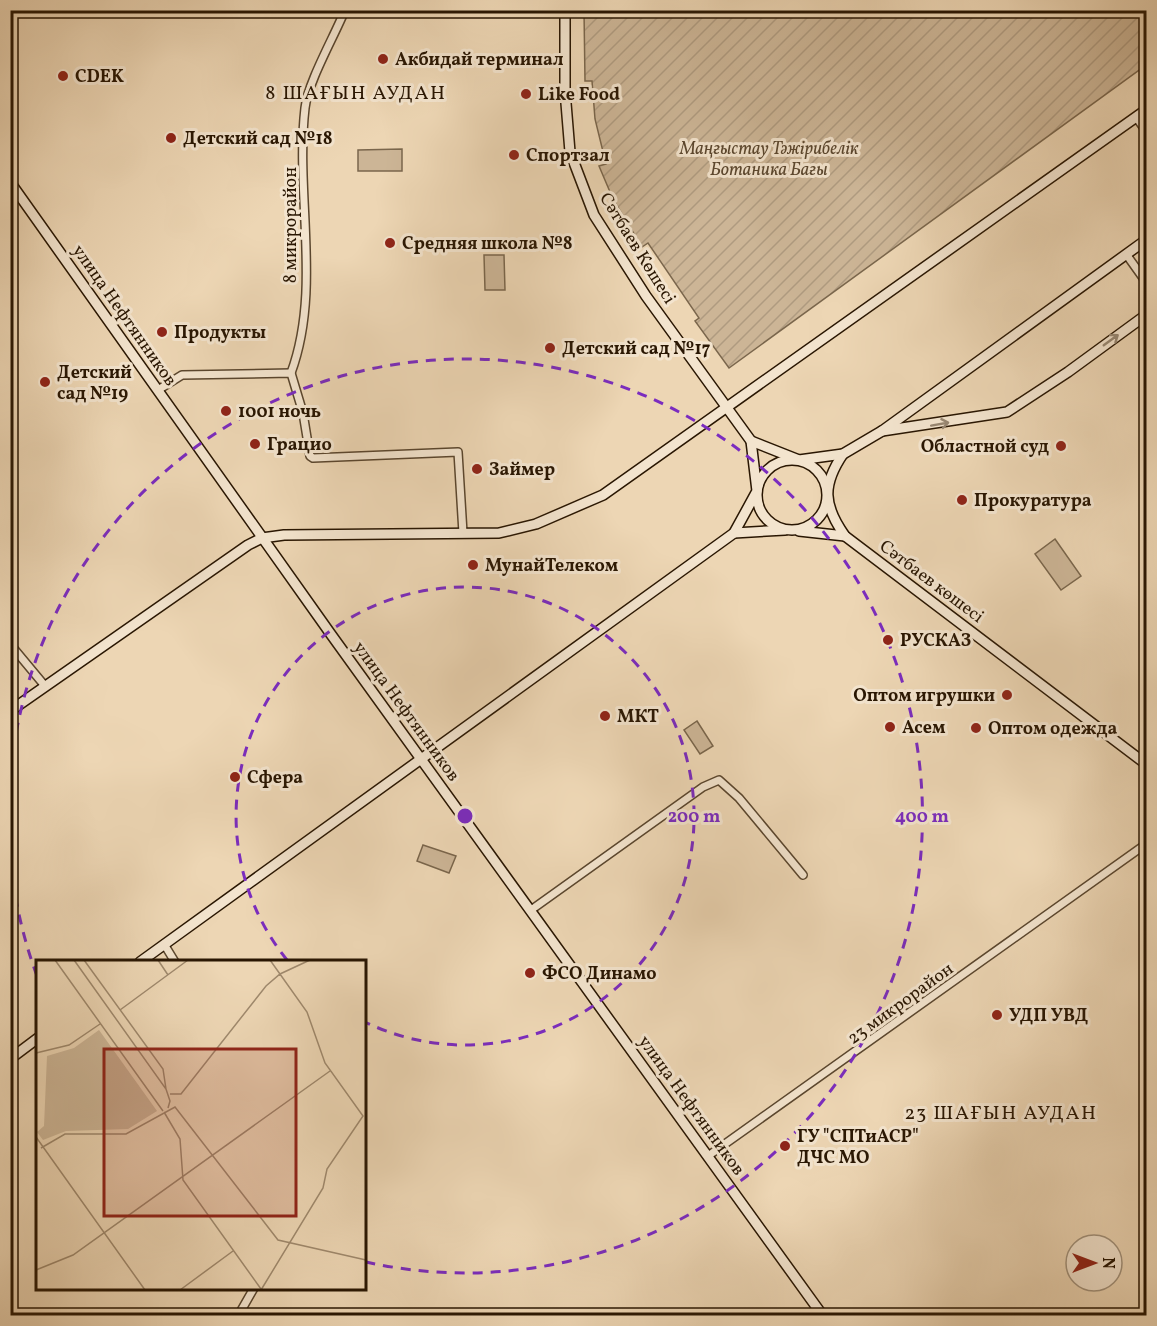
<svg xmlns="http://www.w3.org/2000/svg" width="1157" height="1326" viewBox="0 0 1157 1326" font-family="Vollkorn,serif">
<defs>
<pattern id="garden-furrows" width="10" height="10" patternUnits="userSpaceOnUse" patternTransform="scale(1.5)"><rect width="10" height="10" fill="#ccb596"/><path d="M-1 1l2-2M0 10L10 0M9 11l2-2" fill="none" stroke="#af9b80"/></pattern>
</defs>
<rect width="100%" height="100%" fill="#edd6b4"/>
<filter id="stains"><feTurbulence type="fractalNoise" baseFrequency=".00333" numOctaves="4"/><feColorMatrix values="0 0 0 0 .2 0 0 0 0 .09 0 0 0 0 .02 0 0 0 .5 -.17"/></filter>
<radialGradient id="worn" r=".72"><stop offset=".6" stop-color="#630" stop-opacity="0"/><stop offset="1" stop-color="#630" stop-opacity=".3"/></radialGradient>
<polygon fill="url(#garden-furrows)" stroke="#7a664c" stroke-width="1.5" points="584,11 1146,11 1146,65 729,368 695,321 699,318 648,243 642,247 613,199 599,166 606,164 595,119 592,81 585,81"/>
<g fill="#ccb596" stroke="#7a664c" stroke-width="1.5">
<polygon points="402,149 402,171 358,171 358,150"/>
<polygon points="484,255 504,255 505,290 485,290"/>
<polygon points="1055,539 1081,576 1061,590 1035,554"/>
<polygon points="697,721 713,746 700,754 684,730"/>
<polygon points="423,845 456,856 449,873 417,861"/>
</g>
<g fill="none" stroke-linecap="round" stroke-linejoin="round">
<defs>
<g id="street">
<polyline points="1136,117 1146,131"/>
<polyline points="1126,254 1146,282"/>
<path d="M 291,373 C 322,289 295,195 305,108 C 308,82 334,37 345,10"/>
<polyline points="158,390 182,375 291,373 303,413 310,456 313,458 458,452 463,533"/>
<polyline points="10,644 45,686"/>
<polyline points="531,910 703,787 719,780 739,798 803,875"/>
<polyline points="164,944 175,962"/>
<polyline points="708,1156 1146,844"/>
<polyline points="238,1316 254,1288"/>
</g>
<g id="secondary">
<polyline points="10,182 330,633 823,1316"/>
<polyline points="882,431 1007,412 1068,372 1146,315"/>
<polyline points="751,441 799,460 843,454 882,431 1146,240"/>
<path d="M 843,454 C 822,485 823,505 845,536 L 1146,764"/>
<circle cx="792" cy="495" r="35"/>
<polyline points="799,531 845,536"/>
<polyline points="734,533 785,530"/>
<polyline points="10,711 248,545 262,538 284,535 499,533 536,524 603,495 1146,110"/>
<polyline points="140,962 734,533 757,491 751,441 646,296 594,215 570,152 565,91 565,10"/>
<polyline points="10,1059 38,1038"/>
</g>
</defs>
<use href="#street" stroke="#5a462e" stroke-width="10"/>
<use href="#secondary" stroke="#291602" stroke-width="12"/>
<use href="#street" stroke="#f3e4ce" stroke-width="7"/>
<use href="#secondary" stroke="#f3e4ce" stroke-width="9"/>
</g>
<defs><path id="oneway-shaft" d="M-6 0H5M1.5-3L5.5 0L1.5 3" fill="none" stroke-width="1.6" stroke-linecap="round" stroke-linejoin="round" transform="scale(1.5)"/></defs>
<g stroke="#988772">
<use href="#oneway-shaft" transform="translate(1111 340) rotate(-36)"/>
<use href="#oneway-shaft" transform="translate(940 424) rotate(-10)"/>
</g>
<g fill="none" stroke="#7b2cbf" stroke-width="3" stroke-dasharray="10 8">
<path d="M287 960A229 229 0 1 1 365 1022"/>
<path d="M37 976A457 457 0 0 1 11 864M11 768A457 457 0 1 1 366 1262"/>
</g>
<g fill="#8f2418" stroke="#f3e4ce" stroke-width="2">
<circle cx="383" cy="59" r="6"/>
<circle cx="63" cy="76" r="6"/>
<circle cx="526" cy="94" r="6"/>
<circle cx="171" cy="138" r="6"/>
<circle cx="514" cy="155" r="6"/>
<circle cx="390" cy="243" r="6"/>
<circle cx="162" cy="332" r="6"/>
<circle cx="550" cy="348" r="6"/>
<circle cx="45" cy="382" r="6"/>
<circle cx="226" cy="411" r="6"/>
<circle cx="255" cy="444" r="6"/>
<circle cx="1061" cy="446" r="6"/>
<circle cx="477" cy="469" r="6"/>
<circle cx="962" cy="500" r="6"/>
<circle cx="473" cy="565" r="6"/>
<circle cx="888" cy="640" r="6"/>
<circle cx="1007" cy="695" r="6"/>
<circle cx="605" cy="716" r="6"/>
<circle cx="890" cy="727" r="6"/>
<circle cx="976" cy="728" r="6"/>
<circle cx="235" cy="777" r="6"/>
<circle cx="530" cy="973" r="6"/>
<circle cx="997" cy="1015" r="6"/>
<circle cx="785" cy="1146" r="6"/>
</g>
<g text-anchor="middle" stroke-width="6" stroke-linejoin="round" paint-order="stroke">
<g font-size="18" font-weight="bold" fill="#291602" stroke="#f3e4ce" text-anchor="start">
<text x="395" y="65">Акбидай терминал</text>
<text x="75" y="82">CDEK</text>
<text x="538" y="100">Like Food</text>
<text x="183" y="144">Детский сад №18</text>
<text x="526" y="161">Спортзал</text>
<text x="402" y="249">Средняя школа №8</text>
<text x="174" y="338">Продукты</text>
<text x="562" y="354">Детский сад №17</text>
<text x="57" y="378">Детский<tspan x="57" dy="21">сад №19</tspan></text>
<text x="238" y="417">1001 ночь</text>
<text x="267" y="450">Грацио</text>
<text x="1049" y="452" text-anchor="end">Областной суд</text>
<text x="489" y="475">Займер</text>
<text x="974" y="506">Прокуратура</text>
<text x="485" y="571">МунайТелеком</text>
<text x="900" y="646">РУСКАЗ</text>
<text x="995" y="701" text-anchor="end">Оптом игрушки</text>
<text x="617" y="722">МКТ</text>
<text x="902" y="733">Асем</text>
<text x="988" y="734">Оптом одежда</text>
<text x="247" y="783">Сфера</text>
<text x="542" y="979">ФСО Динамо</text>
<text x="1009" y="1021">УДП УВД</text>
<text x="797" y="1142">ГУ "СПТиАСР"<tspan x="797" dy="21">ДЧС МО</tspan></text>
</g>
<g font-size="18" font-style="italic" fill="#5a462e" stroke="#f3e4ce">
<text x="769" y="154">Маңғыстау Тәжірибелік<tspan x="769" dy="21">Ботаника Бағы</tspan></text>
</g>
<g font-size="18" fill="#291602" stroke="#f3e4ce">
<text transform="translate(290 225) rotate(-90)" y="6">8 микрорайон</text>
<text transform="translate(638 248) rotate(58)" y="6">Сәтбаев Көшесі</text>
<text transform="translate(125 315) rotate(55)" y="6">улица Нефтянников</text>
<text transform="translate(932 581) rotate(37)" y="6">Сәтбаев көшесі</text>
<text transform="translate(407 711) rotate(54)" y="6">улица Нефтянников</text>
<text transform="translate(900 1003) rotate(-36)" y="6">23 микрорайон</text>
<text transform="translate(692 1105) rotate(54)" y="6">улица Нефтянников</text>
</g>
<g font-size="20" letter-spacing="1.5" fill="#291602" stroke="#f3e4ce">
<text x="356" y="99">8 ШАҒЫН АУДАН</text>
<text x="1001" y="1119">23 ШАҒЫН АУДАН</text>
</g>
</g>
<g transform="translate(36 960)">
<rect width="330" height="330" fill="#edd6b4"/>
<path d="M 63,70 L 121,151 L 92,169 L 30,171 L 7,180 L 1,172 L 8,166 L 11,96 L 38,88 Z" fill="#ccb596"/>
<path fill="none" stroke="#9f896d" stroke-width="1.5" d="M 19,0 L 127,151M 38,0 L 130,129 L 134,141 L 132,148M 48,0 L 127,109 L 130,129M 122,0 L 132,15M 84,50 L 152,0M 0,93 L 33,85 L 64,64M 134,134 L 145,134 L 230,26 L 244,14 L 274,0M 128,152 L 144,179 L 147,220 L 225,329M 0,177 L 109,330M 5,188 L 29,174 L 90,174 L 139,147 L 242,280 L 330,300M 0,310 L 37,295 L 294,111M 144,330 L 197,291M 225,330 L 287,228 L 291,209 L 327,156 L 289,103 L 271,52 L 234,0"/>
<path fill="#8f2418" fill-opacity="0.15" stroke="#8f2418" stroke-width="3" d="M 68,89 L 260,89 L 260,256 L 68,256 Z"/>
<rect width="330" height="330" fill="none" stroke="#291602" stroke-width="3"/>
</g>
<circle cx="465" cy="816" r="9" fill="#7b2cbf" stroke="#f3e4ce" stroke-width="3"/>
<g font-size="18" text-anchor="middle" font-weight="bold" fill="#7b2cbf" stroke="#f3e4ce" stroke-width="6" stroke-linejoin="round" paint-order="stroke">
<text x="694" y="822">200 m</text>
<text x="922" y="822">400 m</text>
</g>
<rect width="1157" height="1326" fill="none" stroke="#edd6b4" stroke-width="36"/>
<rect x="12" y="12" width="1133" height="1302" fill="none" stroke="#291602" stroke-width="3"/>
<rect x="18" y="18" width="1121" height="1290" fill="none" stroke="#291602" stroke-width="1.5"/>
<g transform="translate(1094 1263) rotate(90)"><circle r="28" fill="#f3e4ce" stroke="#a2927c" stroke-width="1.5"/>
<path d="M0-4.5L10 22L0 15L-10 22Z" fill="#8f2418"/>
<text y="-9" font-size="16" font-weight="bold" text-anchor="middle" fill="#291602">N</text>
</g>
<rect width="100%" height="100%" filter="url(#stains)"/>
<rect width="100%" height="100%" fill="url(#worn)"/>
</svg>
